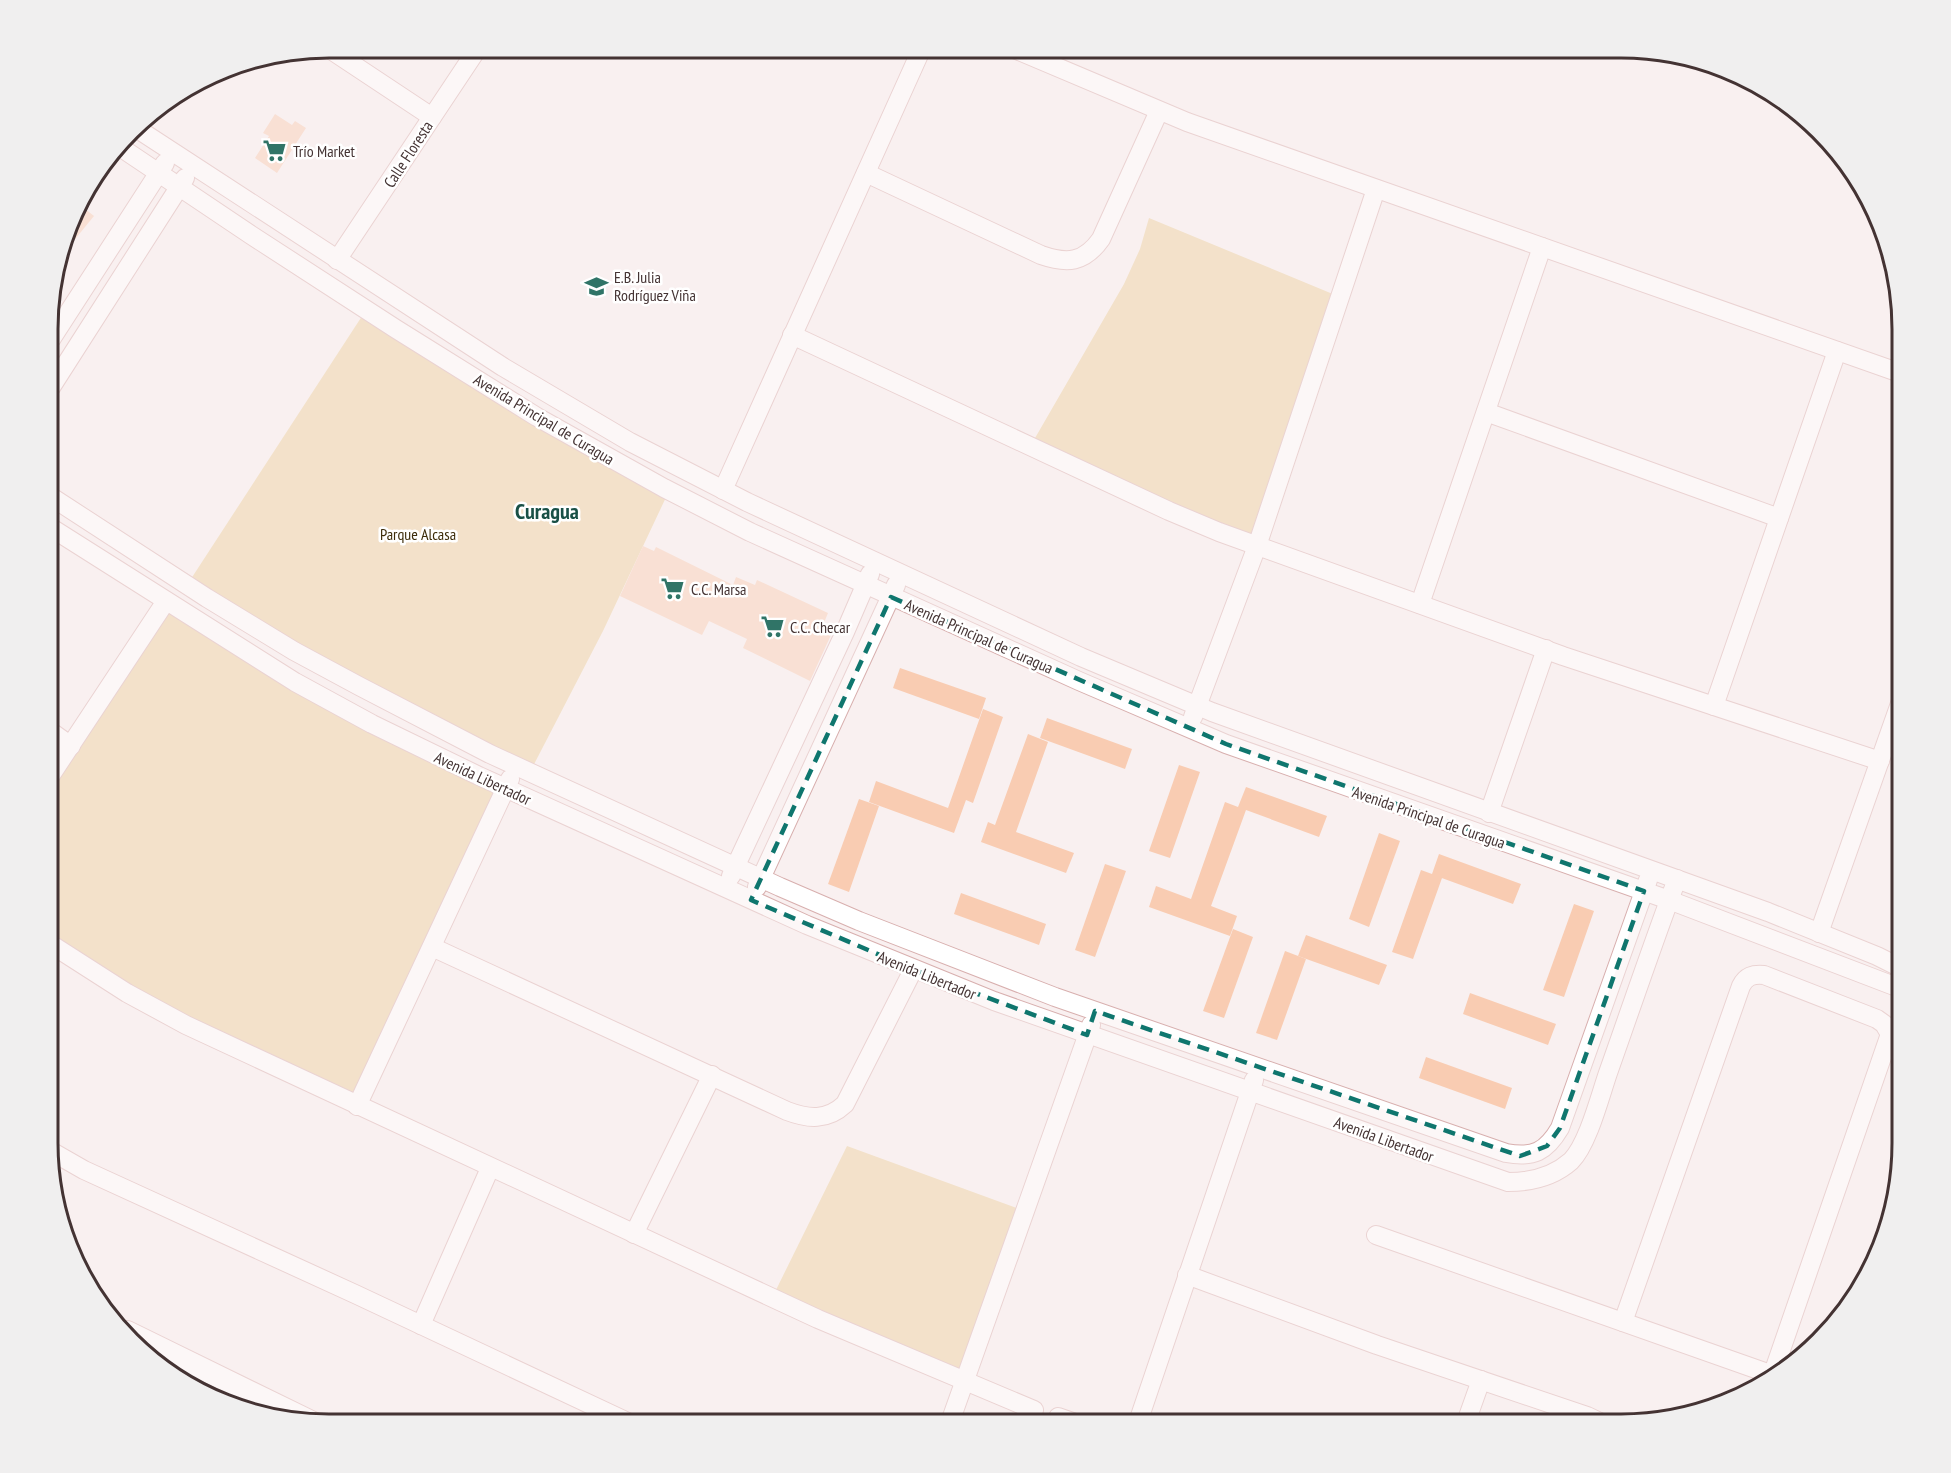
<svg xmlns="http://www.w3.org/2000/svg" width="1951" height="1473" viewBox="0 0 1951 1473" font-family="'PT Sans Narrow',sans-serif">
<rect width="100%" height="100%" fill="#f9f0f0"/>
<g fill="#eacf9b">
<polygon points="1149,218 1340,297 1257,546 1031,445 1124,284 1140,249"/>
<polygon points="366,310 669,491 603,631 530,772 187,585"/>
<polygon points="166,601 506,788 357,1106 49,943 49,778"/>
<polygon points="1902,1053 1902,1085 1893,1081"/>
<polygon points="847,1146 1025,1211 964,1382 772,1298"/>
<polygon points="127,1332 312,1424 222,1404 144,1355"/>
</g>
<g fill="#f9ccb2">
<polygon points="275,114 292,125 295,121 306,128 277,173 255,158 269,136 263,133"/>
<polygon points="80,205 94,216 67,249 66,248"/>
<polygon points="643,546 654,551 656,547 733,585 736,577 755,585 757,580 828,613 821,630 831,635 810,681 743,648 747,639 709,621 702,635 620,596"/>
<polygon points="900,668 986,698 979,719 893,688"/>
<polygon points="983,709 1003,717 973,803 966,800 954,833 869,802 876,781 948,808"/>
<polygon points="1047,718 1132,749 1125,769 1040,738"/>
<polygon points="1028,734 1048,742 1016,832 1074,853 1066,873 981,842 988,822 995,825"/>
<polygon points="1179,765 1200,772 1170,858 1149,851"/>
<polygon points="1246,787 1327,816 1319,837 1246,810 1211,906 1237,916 1230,936 1149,907 1156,886 1191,899 1225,802 1238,807"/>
<polygon points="859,799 879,806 849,892 828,884"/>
<polygon points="1379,833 1400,841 1369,927 1349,919"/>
<polygon points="1439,854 1521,884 1513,904 1439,877 1442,878 1413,959 1392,952 1421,870 1432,874"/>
<polygon points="1105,864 1126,871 1095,957 1075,950"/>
<polygon points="961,893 1046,924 1039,945 954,914"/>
<polygon points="1574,904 1594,911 1564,997 1543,990"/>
<polygon points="1233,929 1253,937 1224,1018 1203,1011"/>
<polygon points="1306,935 1387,965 1379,985 1298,956"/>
<polygon points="1285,951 1306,959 1277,1040 1256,1033"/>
<polygon points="1470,993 1556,1024 1548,1045 1463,1014"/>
<polygon points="1426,1057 1512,1088 1505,1109 1419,1078"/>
</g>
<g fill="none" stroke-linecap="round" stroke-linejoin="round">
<defs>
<g id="minor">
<polyline points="328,48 432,117"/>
<polyline points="1012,48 1187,122 1903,374"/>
<polyline points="136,128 503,367 630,442 747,502 1081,657 1212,712 1768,912 1877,956 1903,969"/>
<polyline points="120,147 251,235 396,329 537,417 664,488 750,532 1079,681 1226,744 1669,900 1902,989"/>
<path d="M 866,173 L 1041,255 C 1067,264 1084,263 1101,239 L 1159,111"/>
<polyline points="337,260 478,48"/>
<polyline points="792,335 1169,511 1219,532 1563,656 1880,761"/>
<polyline points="50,341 165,163"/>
<polyline points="50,389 185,178"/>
<polyline points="1486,412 1779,518"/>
<polyline points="723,490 922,48"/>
<path d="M 50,496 L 207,598 L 294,651 L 359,686 L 490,754 L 780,887 L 859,921 L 1055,997 L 1506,1153 C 1533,1158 1546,1152 1560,1128 L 1648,880"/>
<path d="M 50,527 L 295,682 L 372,724 L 479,776 L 807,925 L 994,1001 L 1508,1182 C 1531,1182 1553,1177 1571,1161 C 1588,1144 1600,1096 1608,1073 C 1631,1008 1653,943 1677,879"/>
<polyline points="1420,604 1542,247"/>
<polyline points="1714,706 1837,351"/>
<polyline points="1193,717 1257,546 1376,189"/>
<polyline points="50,731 71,746"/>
<polyline points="49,778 166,601"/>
<polyline points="1489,813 1546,649"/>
<polyline points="731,876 845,632 870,574"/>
<polyline points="757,887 896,585"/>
<polyline points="1819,933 1903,695"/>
<polyline points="49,943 127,993 186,1025 818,1319 1034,1410"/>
<path d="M 432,947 L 787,1111 C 808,1119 827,1121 845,1104 L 913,970"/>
<polyline points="357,1106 510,779"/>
<polyline points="49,1150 84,1170 355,1294 634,1425"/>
<polyline points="634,1234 712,1075"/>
<polyline points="1376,1235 1773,1375"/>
<polyline points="1187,1275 1377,1345 1587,1416 1606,1425"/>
<path d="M 1623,1322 L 1741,986 C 1746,976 1753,974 1764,975 L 1877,1019 L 1884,1024 L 1890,1034 L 1772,1376"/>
<polyline points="421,1325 490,1168"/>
<polyline points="1058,1417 1081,1425"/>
<polyline points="949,1425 1091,1025"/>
<polyline points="1137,1425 1254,1080"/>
<polyline points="1465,1425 1481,1380"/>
</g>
<polyline id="tertiary" points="127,1332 315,1424"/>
</defs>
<use href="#minor" stroke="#d8afae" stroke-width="20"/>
<use href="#tertiary" stroke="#d8afae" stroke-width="24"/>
<use href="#minor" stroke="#fff" stroke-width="18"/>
<use href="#tertiary" stroke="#fff" stroke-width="22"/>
</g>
<path d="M0 0H1951V1473H0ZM 891,597 L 1226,744 L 1644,891 L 1560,1128 L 1547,1146 L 1520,1156 L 1095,1011 L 1087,1035 L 922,973 L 751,900 Z" fill="#f9f0f0" fill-opacity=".55" fill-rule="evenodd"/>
<path fill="none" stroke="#0f766e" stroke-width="4.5" stroke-dasharray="12 8" stroke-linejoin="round" d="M 891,597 L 1226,744 L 1644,891 L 1560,1128 L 1547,1146 L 1520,1156 L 1095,1011 L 1087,1035 L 922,973 L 751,900 Z"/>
<defs>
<symbol id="supermarket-bare" viewBox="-9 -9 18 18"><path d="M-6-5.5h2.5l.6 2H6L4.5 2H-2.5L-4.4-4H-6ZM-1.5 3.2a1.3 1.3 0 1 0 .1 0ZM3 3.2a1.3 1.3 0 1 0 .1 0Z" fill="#307467" stroke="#fff" stroke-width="2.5" paint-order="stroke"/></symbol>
<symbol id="school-bare" viewBox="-9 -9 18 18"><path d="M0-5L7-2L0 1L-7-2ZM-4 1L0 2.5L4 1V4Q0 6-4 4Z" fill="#307467" stroke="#fff" stroke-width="2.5" paint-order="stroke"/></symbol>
</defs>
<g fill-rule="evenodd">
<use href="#supermarket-bare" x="258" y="134" width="33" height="33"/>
<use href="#school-bare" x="580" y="270" width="33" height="33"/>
<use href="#supermarket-bare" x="656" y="572" width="33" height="33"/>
<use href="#supermarket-bare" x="756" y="610" width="33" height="33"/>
</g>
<g text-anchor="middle" stroke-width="5" stroke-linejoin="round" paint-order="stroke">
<g font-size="16" fill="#433" stroke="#fff" text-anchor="start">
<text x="293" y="157">Trío Market</text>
<text x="614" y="283">E.B. Julia<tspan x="614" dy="18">Rodríguez Viña</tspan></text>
<text x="691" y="595">C.C. Marsa</text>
<text x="790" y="633">C.C. Checar</text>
</g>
<g font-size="16" fill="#433" stroke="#fff">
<text transform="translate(408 154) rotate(-57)" y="6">Calle Floresta</text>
<text transform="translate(544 419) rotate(31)" y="6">Avenida Principal de Curagua</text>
<text transform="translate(979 636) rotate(24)" y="6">Avenida Principal de Curagua</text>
<text transform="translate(483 778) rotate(25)" y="6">Avenida Libertador</text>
<text transform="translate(1429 817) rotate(19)" y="6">Avenida Principal de Curagua</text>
<text transform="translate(927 975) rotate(22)" y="6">Avenida Libertador</text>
<text transform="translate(1384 1139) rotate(20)" y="6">Avenida Libertador</text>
</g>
<g font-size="16" fill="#3d2d0b" stroke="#fff">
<text x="418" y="540">Parque Alcasa</text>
</g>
<g font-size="22" font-weight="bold" fill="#195046" stroke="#fff">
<text x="547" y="519">Curagua</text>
</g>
</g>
<path d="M0 0H1951V1473H0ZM329 58H1621A271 271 0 0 1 1892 329V1143A271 271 0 0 1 1621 1414H329A271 271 0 0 1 58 1143V329A271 271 0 0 1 329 58Z" fill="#f0efef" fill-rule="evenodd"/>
<path fill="none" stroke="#433" stroke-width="3" d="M329 58H1621A271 271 0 0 1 1892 329V1143A271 271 0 0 1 1621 1414H329A271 271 0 0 1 58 1143V329A271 271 0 0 1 329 58Z"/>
</svg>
